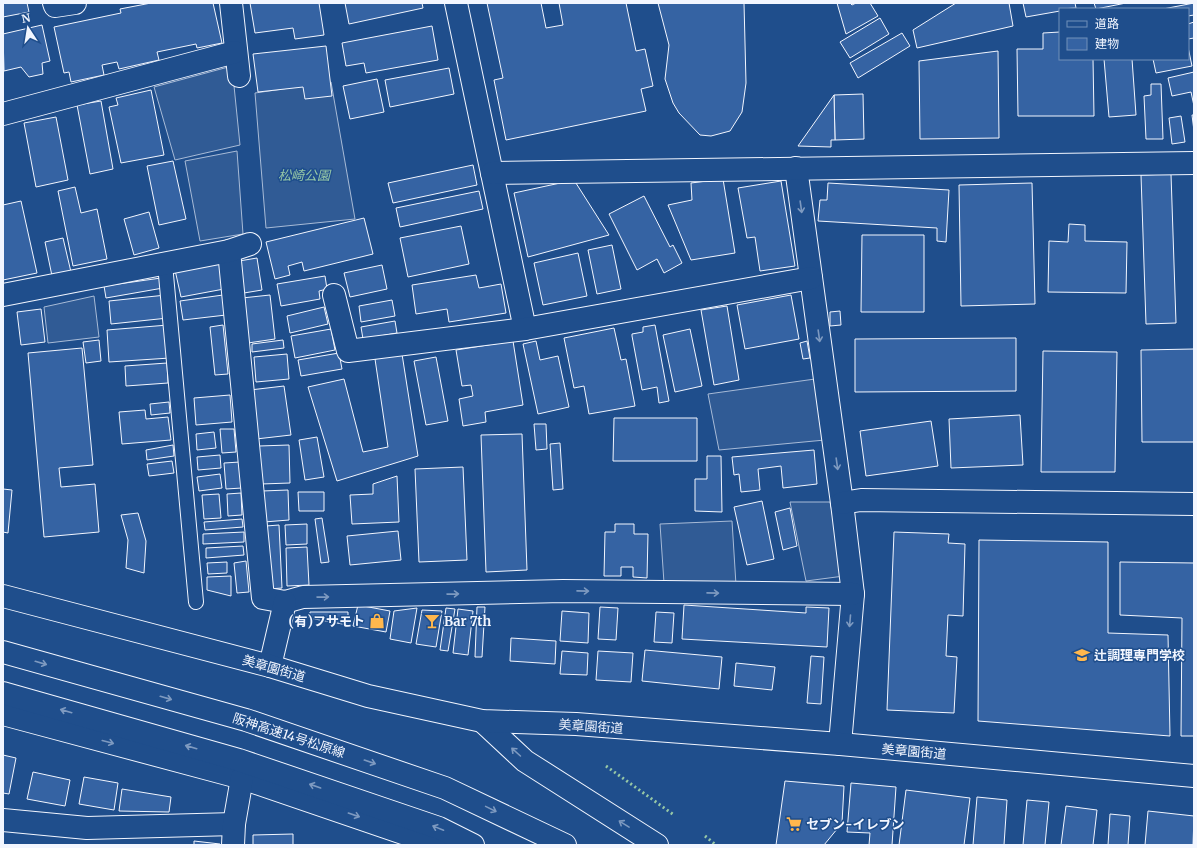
<svg xmlns="http://www.w3.org/2000/svg" width="1197" height="848" viewBox="0 0 1197 848" font-family="Merriweather,'Noto Sans JP',serif">
<rect width="100%" height="100%" fill="#1f4e8c"/>
<g fill="#305b95" stroke="#a8bbd7">
<polygon points="232,66 240,145 175,160 154,87"/>
<polygon points="331,82 355,219 266,228 255,93"/>
<polygon points="237,151 243,234 200,241 185,161"/>
<polygon points="94,296 99,337 48,343 44,307"/>
<polygon points="815,379 825,440 719,450 708,394"/>
<polygon points="790,502 830,502 844,576 806,581"/>
<polygon points="732,521 736,585 664,583 660,524"/>
</g>
<g fill="#3563a3" stroke="#f2f6ff">
<polygon points="3,3 27,3 29,12 3,17"/>
<polygon points="151,3 213,3 222,43 197,48 196,44 157,52 159,60 119,69 117,62 102,65 104,75 71,82 69,72 64,73 54,27 121,13 120,9"/>
<polygon points="250,3 319,3 324,35 295,39 293,28 255,33"/>
<polygon points="345,3 422,3 423,8 349,24"/>
<polygon points="487,3 541,3 546,28 563,25 559,3 626,3 636,51 645,49 653,86 641,89 646,111 506,140 494,80 503,78"/>
<polygon points="658,3 744,3 746,83 742,112 730,131 711,136 700,135 679,113 673,103 665,79 669,45"/>
<polygon points="837,3 850,3 852,5 856,3 870,3 878,16 846,34"/>
<polygon points="956,3 1009,3 1013,26 917,48 913,30"/>
<polygon points="1023,3 1075,3 1076,8 1060,9 1060,11 1026,17"/>
<polygon points="1094,3 1126,3 1096,9"/>
<polygon points="1194,3 1194,15 1188,16 1188,9 1163,9"/>
<polygon points="880,18 889,34 850,58 840,42"/>
<polygon points="1194,22 1194,38 1188,39 1188,24"/>
<polygon points="42,25 50,61 42,63 43,74 29,77 21,67 4,71 3,34"/>
<polygon points="432,26 438,60 366,73 364,63 346,66 342,43"/>
<polygon points="1060,32 1060,59 1093,59 1094,116 1018,116 1017,49 1043,49 1043,33"/>
<polygon points="902,33 910,46 858,78 850,63"/>
<polygon points="326,46 332,96 305,99 303,87 258,92 253,54"/>
<polygon points="1188,47 1192,66 1156,73 1153,59 1188,59"/>
<polygon points="998,51 999,138 920,139 919,61"/>
<polygon points="1104,59 1132,59 1136,115 1109,117"/>
<polygon points="449,68 454,94 390,107 385,80"/>
<polygon points="1194,72 1194,106 1191,92 1172,96 1168,78"/>
<polygon points="377,79 384,112 350,119 343,86"/>
<polygon points="1151,84 1161,84 1163,139 1146,139 1144,96 1151,95"/>
<polygon points="151,90 164,155 121,163 109,107 118,105 116,98"/>
<polygon points="863,94 864,139 835,140 834,95"/>
<polygon points="834,95 835,140 831,140 831,147 798,146"/>
<polygon points="101,101 113,169 90,174 77,105"/>
<polygon points="1192,115 1194,115 1194,131"/>
<polygon points="1181,116 1185,142 1172,144 1169,118"/>
<polygon points="56,117 68,180 36,187 24,123"/>
<polygon points="173,161 186,219 159,225 147,166"/>
<polygon points="473,165 477,185 393,203 388,183"/>
<polygon points="1171,174 1176,323 1146,324 1141,175"/>
<polygon points="723,179 735,253 691,260 668,205 692,200 691,183"/>
<polygon points="574,180 609,235 528,257 514,193"/>
<polygon points="781,181 795,266 760,271 755,237 747,238 738,188"/>
<polygon points="828,183 949,190 946,242 937,241 937,228 818,221 820,200 827,200"/>
<polygon points="1032,183 1035,304 961,306 959,185"/>
<polygon points="75,187 81,213 97,209 107,259 73,266 58,191"/>
<polygon points="479,191 483,209 400,227 396,208"/>
<polygon points="644,196 670,247 673,245 682,263 664,273 657,259 637,270 609,214"/>
<polygon points="21,201 37,273 3,280 3,205"/>
<polygon points="149,212 159,248 134,255 124,219"/>
<polygon points="364,218 373,254 304,271 302,262 288,266 290,275 275,279 266,242"/>
<polygon points="1069,224 1085,225 1085,241 1127,242 1126,293 1048,292 1049,241 1068,242"/>
<polygon points="461,226 469,264 408,277 400,238"/>
<polygon points="862,235 924,235 924,312 861,312"/>
<polygon points="63,238 71,272 52,276 45,242"/>
<polygon points="612,245 621,289 597,294 588,250"/>
<polygon points="578,253 587,296 543,305 534,263"/>
<polygon points="257,258 262,290 244,293 239,261"/>
<polygon points="219,262 224,289 181,297 175,270"/>
<polygon points="382,265 387,289 350,297 344,273"/>
<polygon points="476,275 479,288 501,284 506,313 449,322 447,309 416,314 412,285"/>
<polygon points="325,276 327,289 319,291 320,299 281,306 277,284"/>
<polygon points="161,278 163,288 106,298 104,286"/>
<polygon points="166,295 168,318 111,324 109,301"/>
<polygon points="223,295 226,315 183,320 180,301"/>
<polygon points="270,295 275,339 248,343 242,298"/>
<polygon points="791,295 799,339 745,349 737,305"/>
<polygon points="392,300 395,316 361,322 359,306"/>
<polygon points="727,306 739,380 714,385 701,310"/>
<polygon points="324,307 328,324 290,333 287,316"/>
<polygon points="41,309 45,342 21,345 17,312"/>
<polygon points="840,311 841,325 830,326 830,312"/>
<polygon points="395,321 397,333 363,339 361,327"/>
<polygon points="168,325 170,358 109,362 107,330"/>
<polygon points="223,325 228,374 215,375 210,327"/>
<polygon points="655,325 669,401 659,403 657,387 642,390 632,336 632,334 643,332 643,327"/>
<polygon points="614,328 621,360 626,359 635,406 589,414 584,386 574,388 564,338"/>
<polygon points="331,329 335,350 295,358 291,336"/>
<polygon points="690,329 702,386 675,392 663,335"/>
<polygon points="1016,338 1016,391 855,392 855,339"/>
<polygon points="99,340 101,361 86,363 83,342"/>
<polygon points="283,340 284,348 252,352 252,344"/>
<polygon points="513,341 523,405 485,412 486,422 463,426 459,399 473,396 471,385 462,386 456,350"/>
<polygon points="536,341 540,360 558,356 569,407 538,414 523,344"/>
<polygon points="807,341 810,358 803,359 800,343"/>
<polygon points="82,348 93,465 59,468 61,487 95,484 99,532 44,537 28,353"/>
<polygon points="1194,349 1194,442 1142,442 1141,350"/>
<polygon points="1043,351 1117,352 1115,472 1041,472"/>
<polygon points="339,353 342,369 301,376 298,360"/>
<polygon points="287,354 289,379 256,382 254,357"/>
<polygon points="402,354 418,456 337,481 308,387 344,379 363,452 388,447 375,359"/>
<polygon points="436,357 448,421 426,425 414,361"/>
<polygon points="167,363 168,383 126,386 125,366"/>
<polygon points="284,386 291,435 256,439 250,390"/>
<polygon points="230,395 232,422 196,425 194,398"/>
<polygon points="169,402 170,413 151,415 150,404"/>
<polygon points="145,410 146,419 168,417 171,440 122,444 119,412"/>
<polygon points="1020,415 1023,465 951,468 949,419"/>
<polygon points="614,418 697,418 697,461 613,461"/>
<polygon points="931,421 938,466 866,476 860,431"/>
<polygon points="534,424 546,424 547,449 536,450"/>
<polygon points="220,429 234,429 236,452 222,453"/>
<polygon points="214,432 216,448 197,450 196,434"/>
<polygon points="522,434 527,570 486,572 481,435"/>
<polygon points="317,437 324,477 305,480 299,440"/>
<polygon points="560,443 563,489 553,490 550,444"/>
<polygon points="173,445 174,456 147,460 146,450"/>
<polygon points="289,445 290,483 261,484 259,446"/>
<polygon points="814,450 817,484 783,488 781,466 758,469 760,490 741,492 739,474 734,475 732,457"/>
<polygon points="220,455 221,468 198,470 197,457"/>
<polygon points="707,456 721,456 722,512 695,511 695,479 707,479"/>
<polygon points="172,461 174,473 149,476 147,464"/>
<polygon points="240,462 242,488 226,489 224,463"/>
<polygon points="463,467 467,560 419,562 415,469"/>
<polygon points="220,474 222,488 199,491 197,477"/>
<polygon points="397,476 399,522 352,524 350,495 373,494 373,484"/>
<polygon points="3,489 12,490 8,533 3,532"/>
<polygon points="288,490 289,520 264,522 262,491"/>
<polygon points="298,492 324,492 324,511 299,511"/>
<polygon points="241,493 242,515 228,516 227,494"/>
<polygon points="219,494 221,518 204,519 202,495"/>
<polygon points="762,501 774,559 747,565 734,507"/>
<polygon points="790,508 797,546 783,550 775,512"/>
<polygon points="138,513 146,541 144,573 126,568 128,540 121,515"/>
<polygon points="322,518 329,562 321,563 315,519"/>
<polygon points="242,519 243,527 205,530 204,522"/>
<polygon points="307,524 307,544 286,545 285,525"/>
<polygon points="615,524 634,524 634,534 648,534 647,578 633,577 633,567 621,567 621,576 604,576 605,532 615,532"/>
<polygon points="279,525 282,588 269,589 266,526"/>
<polygon points="398,531 401,560 350,565 347,536"/>
<polygon points="244,532 244,542 203,544 203,534"/>
<polygon points="894,532 949,534 948,543 965,544 963,616 948,615 946,656 957,657 954,713 887,710"/>
<polygon points="979,540 1108,542 1108,633 1168,635 1170,736 978,721"/>
<polygon points="243,546 244,555 206,558 206,548"/>
<polygon points="307,547 309,585 287,586 286,548"/>
<polygon points="246,561 249,592 237,593 234,563"/>
<polygon points="227,562 227,573 208,574 207,563"/>
<polygon points="1120,562 1194,563 1194,736 1181,736 1182,618 1120,615"/>
<polygon points="231,576 231,596 207,590 207,577"/>
<polygon points="358,605 390,611 386,632 353,626"/>
<polygon points="684,605 806,613 806,607 829,608 827,647 682,639"/>
<polygon points="477,607 485,607 482,657 475,657"/>
<polygon points="600,607 618,608 616,640 598,639"/>
<polygon points="417,608 411,643 390,639 394,611"/>
<polygon points="446,608 455,609 448,651 440,650"/>
<polygon points="458,609 473,611 468,655 453,653"/>
<polygon points="422,610 442,611 436,647 416,644"/>
<polygon points="562,611 589,613 588,643 560,641"/>
<polygon points="310,612 348,612 348,625 309,618"/>
<polygon points="656,612 674,613 672,643 654,642"/>
<polygon points="511,638 556,641 555,664 510,661"/>
<polygon points="645,650 722,657 719,689 642,681"/>
<polygon points="562,651 588,653 587,675 560,674"/>
<polygon points="598,651 633,653 631,682 596,680"/>
<polygon points="811,656 824,657 821,704 807,703"/>
<polygon points="736,663 775,667 772,690 734,686"/>
<polygon points="3,755 16,758 9,794 3,793"/>
<polygon points="33,772 70,780 65,806 27,799"/>
<polygon points="84,777 118,783 114,810 79,804"/>
<polygon points="785,781 844,786 842,823 824,845 776,845"/>
<polygon points="851,783 896,787 892,845 869,845 870,833 847,832"/>
<polygon points="122,789 171,797 169,812 119,811"/>
<polygon points="906,790 970,798 964,845 899,845"/>
<polygon points="977,797 1007,800 1004,845 973,845"/>
<polygon points="1027,800 1049,802 1045,845 1023,845"/>
<polygon points="1066,806 1097,810 1093,845 1061,845"/>
<polygon points="1148,811 1194,816 1193,845 1145,845"/>
<polygon points="1110,814 1130,816 1128,845 1108,845"/>
<polygon points="293,834 293,845 253,845 253,835"/>
<polygon points="194,841 220,844 220,845 194,845"/>
</g>
<g fill="none" stroke-linecap="round" stroke-linejoin="round">
<defs>
<polyline id="lane" points="165,264 196,602"/>
<g id="street">
<polyline points="54,3 55,6 75,3"/>
<polyline points="231,3 239,76"/>
<polyline points="456,3 525,329"/>
<polyline points="3,114 235,52"/>
<polyline points="796,168 842,503 853,594 840,744"/>
<polyline points="492,173 1194,163"/>
<polyline points="229,251 263,598 285,602 303,597 563,591 853,594"/>
<polyline points="3,295 229,251 250,244"/>
<polyline points="334,295 348,351 525,329 811,278"/>
<polyline points="842,503 861,500 1194,504"/>
<polyline points="270,666 285,602"/>
<polyline points="3,714 242,778 438,845"/>
<polyline points="482,721 525,761 657,845"/>
<polyline points="3,820 87,828 234,824"/>
<polyline points="233,845 234,824 242,778"/>
</g>
<polyline id="secondary" points="3,596 270,666 368,696 482,721 576,724 840,744 1194,776"/>
<g id="highway">
<polyline points="3,652 246,720 445,788 565,845"/>
<polyline points="3,693 239,760 439,828 473,845"/>
</g>
</defs>
<use href="#lane" stroke="#f2f6ff" stroke-width="16"/>
<use href="#street" stroke="#f2f6ff" stroke-width="24"/>
<use href="#secondary" stroke="#f2f6ff" stroke-width="24"/>
<use href="#highway" stroke="#f2f6ff" stroke-width="24"/>
<use href="#lane" stroke="#1f4e8c" stroke-width="14"/>
<use href="#street" stroke="#1f4e8c" stroke-width="22"/>
<use href="#secondary" stroke="#1f4e8c" stroke-width="22"/>
<use href="#highway" stroke="#1f4e8c" stroke-width="22"/>
<g stroke="#97c8a6" stroke-width="3" stroke-dasharray="2 3" stroke-linecap="butt">
<polyline points="606,766 674,815"/>
<polyline points="705,836 716,845"/>
</g>
</g>
<defs><path id="oneway-shaft" d="M-6 0H5M1.5-3L5.5 0L1.5 3" fill="none" stroke-width="1.6" stroke-linecap="round" stroke-linejoin="round"/></defs>
<g stroke="#7e9ac0">
<use href="#oneway-shaft" transform="translate(801 207) rotate(82)"/>
<use href="#oneway-shaft" transform="translate(819 336) rotate(82)"/>
<use href="#oneway-shaft" transform="translate(837 464) rotate(82)"/>
<use href="#oneway-shaft" transform="translate(583 591) rotate(1)"/>
<use href="#oneway-shaft" transform="translate(713 593) rotate(1)"/>
<use href="#oneway-shaft" transform="translate(453 594) rotate(-1)"/>
<use href="#oneway-shaft" transform="translate(323 597) rotate(-1)"/>
<use href="#oneway-shaft" transform="translate(850 621) rotate(95)"/>
<use href="#oneway-shaft" transform="translate(41 663) rotate(16)"/>
<use href="#oneway-shaft" transform="translate(166 698) rotate(16)"/>
<use href="#oneway-shaft" transform="translate(66 711) rotate(-164)"/>
<use href="#oneway-shaft" transform="translate(108 742) rotate(15)"/>
<use href="#oneway-shaft" transform="translate(191 747) rotate(-164)"/>
<use href="#oneway-shaft" transform="translate(516 752) rotate(-138)"/>
<use href="#oneway-shaft" transform="translate(370 762) rotate(19)"/>
<use href="#oneway-shaft" transform="translate(315 786) rotate(-161)"/>
<use href="#oneway-shaft" transform="translate(491 809) rotate(26)"/>
<use href="#oneway-shaft" transform="translate(354 815) rotate(19)"/>
<use href="#oneway-shaft" transform="translate(624 824) rotate(-148)"/>
<use href="#oneway-shaft" transform="translate(438 828) rotate(-158)"/>
</g>
<defs>
<symbol id="shop-bare" viewBox="-9 -9 18 18"><path d="M-5-2.5h2.3a2.7 3.5 0 0 1 5.4 0H5L5.5 6h-11ZM-1.5-2.5h3a1.5 2.3 0 0 0-3 0Z" fill="#ffb74d" stroke="#1f4e8c" stroke-width="2.5" paint-order="stroke"/></symbol>
<symbol id="bar-bare" viewBox="-9 -9 18 18"><path d="M-6-5H6L.8 .8V4.5H3.5V6h-7V4.5H-.8V.8Z" fill="#ffb74d" stroke="#1f4e8c" stroke-width="2.5" paint-order="stroke"/></symbol>
<symbol id="school-bare" viewBox="-9 -9 18 18"><path d="M0-5L7-2L0 1L-7-2ZM-4 1L0 2.5L4 1V4Q0 6-4 4Z" fill="#ffb74d" stroke="#1f4e8c" stroke-width="2.5" paint-order="stroke"/></symbol>
<symbol id="supermarket-bare" viewBox="-9 -9 18 18"><path d="M-6-5.5h2.5l.6 2H6L4.5 2H-2.5L-4.4-4H-6ZM-1.5 3.2a1.3 1.3 0 1 0 .1 0ZM3 3.2a1.3 1.3 0 1 0 .1 0Z" fill="#ffb74d" stroke="#1f4e8c" stroke-width="2.5" paint-order="stroke"/></symbol>
</defs>
<g fill-rule="evenodd">
<use href="#shop-bare" x="366" y="610" width="22" height="22"/>
<use href="#bar-bare" x="421" y="610" width="22" height="22"/>
<use href="#school-bare" x="1071" y="644" width="22" height="22"/>
<use href="#supermarket-bare" x="783" y="813" width="22" height="22"/>
</g>
<g text-anchor="middle" stroke-width="3" stroke-linejoin="round" paint-order="stroke">
<g font-size="13" font-style="italic" fill="#97c8a6" stroke="#1f4e8c">
<text x="304" y="180">松崎公園</text>
</g>
<g font-size="13" font-weight="bold" fill="#f2f6ff" stroke="#1f4e8c" text-anchor="start">
<text x="365" y="626" text-anchor="end">(有)フサモト</text>
<text x="444" y="626">Bar 7th</text>
<text x="1094" y="660">辻調理専門学校</text>
<text x="806" y="829">セブン-イレブン</text>
</g>
<g font-size="13" fill="#f2f6ff" stroke="#1f4e8c">
<text transform="translate(274 668) rotate(16)" y="5">美章園街道</text>
<text transform="translate(591 726) rotate(4)" y="5">美章園街道</text>
<text transform="translate(289 735) rotate(18)" y="5">阪神高速14号松原線</text>
<text transform="translate(914 751) rotate(5)" y="5">美章園街道</text>
</g>
</g>
<rect width="1197" height="848" fill="none" stroke="#f2f6ff" stroke-width="8"/>
<rect x="1059" y="8" width="130" height="52" fill="#1f4e8c" stroke="#7391ba"/>
<rect x="1067" y="21" width="20" height="6" fill="#1f4e8c" stroke="#7391ba"/>
<text x="1095" y="28" font-size="12" fill="#f2f6ff">道路</text>
<rect x="1067" y="38" width="20" height="12" fill="#3563a3" stroke="#7391ba"/>
<text x="1095" y="48" font-size="12" fill="#f2f6ff">建物</text>
<g transform="translate(28 28) rotate(348)" stroke="#1f4e8c" stroke-width="3" paint-order="stroke">
<path d="M0-3L7 15L0 10L-7 15Z" fill="#f2f6ff"/>
<text y="-6" font-size="11" font-weight="bold" text-anchor="middle" fill="#f2f6ff">N</text>
</g>
</svg>
